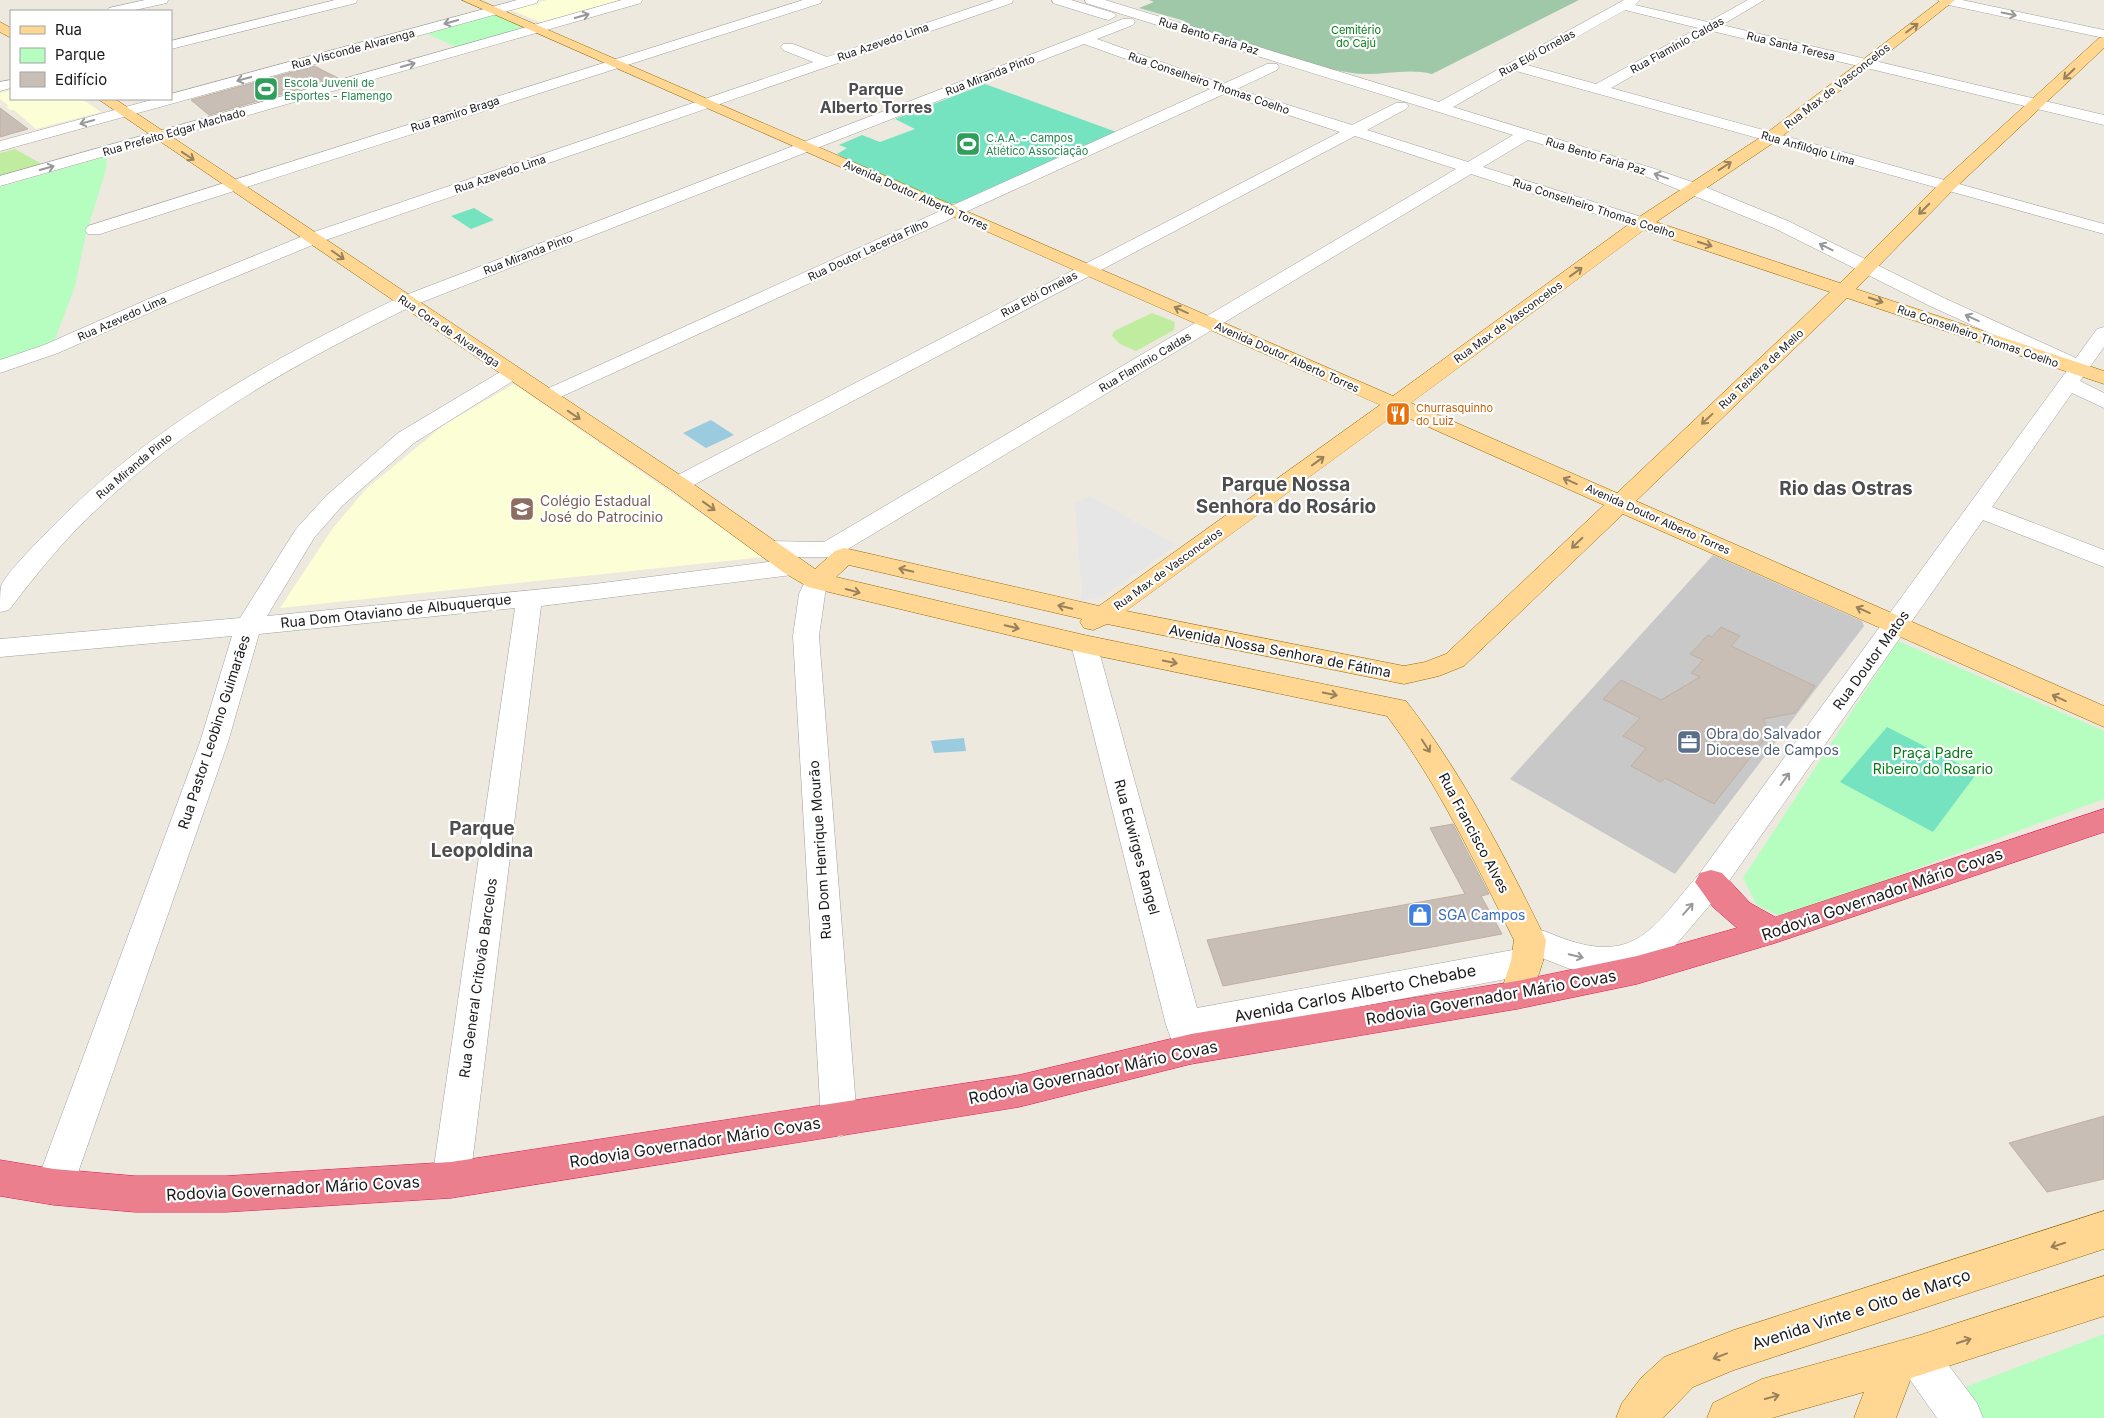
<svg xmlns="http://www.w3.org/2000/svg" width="2104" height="1418" viewBox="0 0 2104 1418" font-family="Inter,sans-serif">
<rect width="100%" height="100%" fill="#ede9df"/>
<g fill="#fcffd6">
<polygon points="547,0 622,0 542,23 511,10"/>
<polygon points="11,90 11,99 82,99 101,112 36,129 14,110 10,110 6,107 9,106 0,99 0,93"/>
<polygon points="514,384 764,557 280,608 333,528 365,490 444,425"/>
</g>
<polygon fill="#c8c8c8" points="1713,555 1862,621 1864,626 1675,874 1510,779"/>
<g fill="#c0eca0">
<polygon points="15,149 42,164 0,176 0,153"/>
<polygon points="1152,313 1175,322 1174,330 1136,351 1120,344 1112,336 1114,331"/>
</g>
<path fill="#9ec8a7" d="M 1149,0 L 1579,0 L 1432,74 C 1406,67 1379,77 1352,73 C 1295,64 1238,42 1182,25 L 1185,21 L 1139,8 L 1154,2 Z"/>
<g fill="#b6fdc0">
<polygon points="493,13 530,29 460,49 424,32"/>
<polygon points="107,156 106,170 86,234 75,286 54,342 0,362 0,187"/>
<polygon points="1898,641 2104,731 2104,799 1784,918 1757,905 1743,878"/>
<polygon points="2104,1334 2104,1418 1975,1418 1955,1391"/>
</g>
<g fill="#76e3c0">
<polygon points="985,84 1119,133 959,203 950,204 866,170 837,154 847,148 839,145 862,135 880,142 915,129 895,119"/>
<polygon points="474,208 494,220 471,229 451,216"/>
<polygon points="1887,727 1977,773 1933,832 1840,782"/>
</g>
<polygon fill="#e6e6e6" points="1090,496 1176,545 1102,597 1080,601 1082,592 1075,503"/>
<g fill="#9bcbdf">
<polygon points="711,420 734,435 706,448 683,433"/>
<polygon points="964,738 966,751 934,753 931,741"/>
</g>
<g fill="#c9beb5" stroke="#c0b0a0">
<polygon points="314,66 338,78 209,115 191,100"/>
<polygon points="0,108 28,129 0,137"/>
<polygon points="1721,627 1740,636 1731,646 1815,686 1795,713 1763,719 1770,732 1714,804 1665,778 1661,782 1631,766 1646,748 1623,736 1640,718 1603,699 1621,680 1661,700 1700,677 1691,673 1703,660 1690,654 1708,635 1712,637"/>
<polygon points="1453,824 1489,894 1481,896 1502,934 1223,986 1207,940 1465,894 1430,828"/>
<polygon points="2104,1116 2104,1179 2047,1192 2009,1143"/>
</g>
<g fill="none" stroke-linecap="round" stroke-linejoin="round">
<defs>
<g id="minor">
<polygon points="145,0 168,0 167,3 130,11 107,11 109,8"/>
<polygon points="335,0 357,0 356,3 171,49 171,41"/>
<polygon points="517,0 538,0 537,3 0,151 0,141 155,99 171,99 171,94"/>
<polygon points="622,0 642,0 641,3 0,186 0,176"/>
<polygon points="803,0 822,0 821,3 100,234 88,234 85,230 88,226"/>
<polygon points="994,0 1013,0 1012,3 320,242 167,305 58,353 0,373 0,360 44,345 153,297 308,234 813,62 783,50 781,47 783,44 793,44 827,57"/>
<polygon points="1052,0 1071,0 1114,13 1116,16 1109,20 1104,19 1053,3"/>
<path d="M 1085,0 L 1105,0 L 1439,102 L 1624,0 L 1640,0 L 1635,5 L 1708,22 L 1748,0 L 1764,0 L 1722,25 L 2104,115 L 2104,125 L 1712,31 L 1611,88 L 2104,224 L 2104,234 L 1516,71 L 1453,107 L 1652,168 L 1698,184 L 1788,221 L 1944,298 L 2076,358 L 2097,329 L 2104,327 L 2104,347 L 2080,381 L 2104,393 L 2104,408 L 2072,393 L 1992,507 L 2104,550 L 2104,567 L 1983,520 L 1722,891 L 1667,955 L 1635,971 L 1604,976 L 1570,969 L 1542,958 L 1543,961 L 1539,971 L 1527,975 L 1205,1036 L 1208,1049 L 1203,1060 L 1191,1064 L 1179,1060 L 1166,1025 L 1071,644 L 1075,638 L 1084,635 L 1093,638 L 1097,644 L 1197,1008 L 1518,949 L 1514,940 L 1519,931 C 1535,925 1546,932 1562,938 C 1638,966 1655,924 1700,873 L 2068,369 L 1930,306 L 1776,229 L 1640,174 L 1528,140 L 1483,167 L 1648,219 L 1651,223 L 1648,227 L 1636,227 L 1471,174 L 848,549 L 856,556 L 853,561 L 844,564 L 826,557 L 767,557 L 758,554 L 755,549 L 758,544 L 767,541 L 824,542 L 1456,169 L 1355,136 L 686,489 L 678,491 L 670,489 L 667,484 L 670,479 L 1340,132 L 1224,94 L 554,400 L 547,402 L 540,400 L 536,396 L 540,392 L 1210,89 L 1084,44 L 412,306 C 298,362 185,424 93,513 C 62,542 35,576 9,610 L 0,612 C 0,605 0,592 1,586 C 9,569 39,541 53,526 C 151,426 273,358 398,298 L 1123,19 L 1133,19 L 1135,22 L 1133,25 L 1097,39 L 1223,84 L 1267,64 L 1277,64 L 1279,67 L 1277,70 L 1237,89 L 1352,125 L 1396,103 L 1406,103 L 1409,106 L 1406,109 L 1367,130 L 1468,162 L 1513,135 L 1086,3 ZM 1625,10 L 1698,28 L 1596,84 L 1527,65 Z"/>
<polygon points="1938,0 1962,0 2104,30 2104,38 1944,4"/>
<polygon points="11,80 11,88 0,91 0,82"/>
<polygon points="512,367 519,369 522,373 519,377 414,443 342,506 314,538 267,616 594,584 792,559 801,562 804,567 801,572 792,575 541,606 470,1180 464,1193 451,1198 438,1193 432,1180 515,608 259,634 228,742 73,1187 67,1200 54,1205 41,1200 35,1187 200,742 232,636 0,657 0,639 240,618 296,529 326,496 398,433 505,369"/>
<polygon points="817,573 826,575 829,581 825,594 819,636 857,1120 852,1132 839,1137 826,1132 821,1120 793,636 799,594 808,575"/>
<polygon points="1917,1336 1931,1342 1977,1403 1983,1418 1937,1418 1903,1370 1897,1356 1903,1342"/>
</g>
<g id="major">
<path d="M 462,0 L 479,0 L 1393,396 L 1636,219 L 1764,135 L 1941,0 L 1955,0 L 1776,141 L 1656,222 L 1840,283 L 1940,183 L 2099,38 L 2104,37 L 2104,48 L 1952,191 L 1856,289 L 2104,371 L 2104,384 L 1847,298 L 1636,501 L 2104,706 L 2104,727 L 1623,514 L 1464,666 L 1439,676 L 1404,684 L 1107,624 L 1093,630 L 1084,628 L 1080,622 L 1082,619 L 849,565 L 836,577 L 1084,635 L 1406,701 C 1463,774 1505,857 1546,940 L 1543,961 L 1529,1005 L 1517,1009 L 1505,1005 L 1500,995 L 1511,961 L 1514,940 C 1475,863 1439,785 1387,716 L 1084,653 L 808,587 L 783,572 L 670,489 L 98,99 L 115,99 L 686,479 L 815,569 L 835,551 L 844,548 L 1099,606 L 1380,405 ZM 1644,230 L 1830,292 L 1617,493 L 1411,403 ZM 1397,413 L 1604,505 L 1446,654 L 1425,662 L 1404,666 L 1126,611 Z"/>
<polygon points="0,22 11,28 11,38 0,32"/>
<polygon points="2104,1211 2104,1249 1734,1370 1693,1387 1663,1418 1616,1418 1622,1403 1641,1378 1664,1357 1734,1330"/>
<polygon points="2104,1276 2104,1316 1911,1378 1896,1418 1854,1418 1864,1392 1772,1418 1707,1418 1713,1403 1762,1379 1917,1336"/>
</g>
<polygon id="highway" points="2104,809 2104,832 1775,943 1637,984 1517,1009 1191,1064 1019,1107 451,1198 226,1212 135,1212 54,1205 0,1196 0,1160 54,1169 135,1176 226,1176 451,1162 1019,1075 1191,1034 1517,981 1637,956 1737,928 1713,907 1695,882 1700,873 1711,870 1722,873 1750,903 1775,917"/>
</defs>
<use href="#minor" stroke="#a1a1a1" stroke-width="1"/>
<use href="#major" stroke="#916a00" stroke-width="1"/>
<use href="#highway" stroke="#df1850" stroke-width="1"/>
<use href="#minor" fill="#fff" fill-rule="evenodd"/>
<use href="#major" fill="#ffd792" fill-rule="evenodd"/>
<use href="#highway" fill="#eb7f8d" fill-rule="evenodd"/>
</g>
<defs><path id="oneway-shaft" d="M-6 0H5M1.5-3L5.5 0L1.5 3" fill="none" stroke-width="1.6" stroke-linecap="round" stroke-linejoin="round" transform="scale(1.25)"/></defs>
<g stroke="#989898">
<use href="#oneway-shaft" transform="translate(2009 14) rotate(12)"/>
<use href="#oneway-shaft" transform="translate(582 16) rotate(-16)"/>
<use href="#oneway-shaft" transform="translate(451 22) rotate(164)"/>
<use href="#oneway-shaft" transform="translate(408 65) rotate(-16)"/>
<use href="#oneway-shaft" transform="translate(244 79) rotate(165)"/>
<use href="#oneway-shaft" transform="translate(87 122) rotate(165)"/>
<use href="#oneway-shaft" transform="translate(47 168) rotate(-16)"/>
<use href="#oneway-shaft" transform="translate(1661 176) rotate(-160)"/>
<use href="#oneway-shaft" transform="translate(1826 247) rotate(-153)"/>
<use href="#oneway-shaft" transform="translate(1972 318) rotate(-155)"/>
<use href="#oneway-shaft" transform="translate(1785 779) rotate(-54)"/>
<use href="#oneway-shaft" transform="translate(1688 909) rotate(-49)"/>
<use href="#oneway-shaft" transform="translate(1576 956) rotate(13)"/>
</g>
<g stroke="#98825c">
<use href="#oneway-shaft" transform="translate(1912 28) rotate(-37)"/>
<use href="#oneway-shaft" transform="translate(2069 74) rotate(136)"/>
<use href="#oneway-shaft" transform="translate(188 156) rotate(34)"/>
<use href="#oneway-shaft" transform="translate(1725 166) rotate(-33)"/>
<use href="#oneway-shaft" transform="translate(1924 209) rotate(135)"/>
<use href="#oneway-shaft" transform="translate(1705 244) rotate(18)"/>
<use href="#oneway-shaft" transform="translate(338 255) rotate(35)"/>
<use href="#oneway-shaft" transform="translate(1576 272) rotate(-36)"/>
<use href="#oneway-shaft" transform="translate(1876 300) rotate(19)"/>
<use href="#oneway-shaft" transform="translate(1181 310) rotate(-156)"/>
<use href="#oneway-shaft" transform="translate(574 415) rotate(34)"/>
<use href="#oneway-shaft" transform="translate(1707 419) rotate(137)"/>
<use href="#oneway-shaft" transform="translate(1318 461) rotate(-36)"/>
<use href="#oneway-shaft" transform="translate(1570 481) rotate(-156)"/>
<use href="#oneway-shaft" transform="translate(709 506) rotate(36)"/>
<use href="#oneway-shaft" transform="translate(1577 543) rotate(136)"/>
<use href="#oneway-shaft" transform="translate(906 570) rotate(-167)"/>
<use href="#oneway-shaft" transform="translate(853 591) rotate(15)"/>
<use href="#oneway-shaft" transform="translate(1065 607) rotate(-167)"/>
<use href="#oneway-shaft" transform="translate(1863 610) rotate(-156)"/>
<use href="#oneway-shaft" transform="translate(1012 627) rotate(13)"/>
<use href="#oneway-shaft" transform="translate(1170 662) rotate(12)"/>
<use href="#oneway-shaft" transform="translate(1330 694) rotate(12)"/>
<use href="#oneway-shaft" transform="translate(2059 698) rotate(-156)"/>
<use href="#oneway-shaft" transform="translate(1426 746) rotate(57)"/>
<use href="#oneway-shaft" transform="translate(2058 1245) rotate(162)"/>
<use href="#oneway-shaft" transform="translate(1964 1341) rotate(-18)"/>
<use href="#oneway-shaft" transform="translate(1720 1356) rotate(159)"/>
<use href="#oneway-shaft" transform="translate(1772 1397) rotate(-15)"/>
</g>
<defs>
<symbol id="stadium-square" viewBox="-11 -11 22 22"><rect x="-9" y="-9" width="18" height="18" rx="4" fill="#2e9e5b" stroke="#fff"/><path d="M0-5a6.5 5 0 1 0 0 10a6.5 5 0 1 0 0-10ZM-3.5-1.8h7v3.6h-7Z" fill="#fff"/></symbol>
<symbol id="restaurant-square" viewBox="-11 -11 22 22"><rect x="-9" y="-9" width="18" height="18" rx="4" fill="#e8710a" stroke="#fff"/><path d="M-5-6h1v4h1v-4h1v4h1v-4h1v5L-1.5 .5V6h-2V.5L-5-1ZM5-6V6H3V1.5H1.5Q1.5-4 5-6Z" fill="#fff"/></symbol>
<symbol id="school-square" viewBox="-11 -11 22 22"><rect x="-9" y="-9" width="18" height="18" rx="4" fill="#8d6e63" stroke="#fff"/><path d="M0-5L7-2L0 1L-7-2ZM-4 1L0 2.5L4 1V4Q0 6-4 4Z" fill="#fff"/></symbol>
<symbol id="office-square" viewBox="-11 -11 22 22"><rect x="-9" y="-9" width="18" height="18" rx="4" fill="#5c6f8a" stroke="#fff"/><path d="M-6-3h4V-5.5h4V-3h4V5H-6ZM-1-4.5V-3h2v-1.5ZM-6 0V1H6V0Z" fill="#fff"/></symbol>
<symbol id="shop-square" viewBox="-11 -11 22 22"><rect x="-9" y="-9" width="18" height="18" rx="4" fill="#3f7fe0" stroke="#fff"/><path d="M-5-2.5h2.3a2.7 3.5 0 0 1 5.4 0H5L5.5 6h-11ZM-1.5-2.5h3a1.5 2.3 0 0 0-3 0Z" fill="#fff"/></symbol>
</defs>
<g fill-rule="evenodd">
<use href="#stadium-square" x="252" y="75" width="28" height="28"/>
<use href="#stadium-square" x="954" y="130" width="28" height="28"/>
<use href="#restaurant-square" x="1384" y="400" width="28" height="28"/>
<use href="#school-square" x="508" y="495" width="28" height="28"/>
<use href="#office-square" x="1675" y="728" width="28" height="28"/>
<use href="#shop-square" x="1406" y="901" width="28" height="28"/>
</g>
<g text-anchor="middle" stroke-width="4.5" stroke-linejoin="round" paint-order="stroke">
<g font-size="11" fill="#047d16" stroke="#fff">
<text x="1356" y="34">Cemitério<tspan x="1356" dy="13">do Cajú</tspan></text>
</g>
<g font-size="11" fill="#1a1a1a" stroke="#fff">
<text transform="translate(1209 36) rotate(17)" y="4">Rua Bento Faria Paz</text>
<text transform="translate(883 42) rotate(-19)" y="4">Rua Azevedo Lima</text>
<text transform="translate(1677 45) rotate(-29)" y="4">Rua Flamínio Caldas</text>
<text transform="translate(1791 46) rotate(14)" y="4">Rua Santa Teresa</text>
<text transform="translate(353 49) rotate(-15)" y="4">Rua Visconde Alvarenga</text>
<text transform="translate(1537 53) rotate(-29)" y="4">Rua Elói Ornelas</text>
<text transform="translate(990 75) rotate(-21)" y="4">Rua Miranda Pinto</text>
<text transform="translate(1209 83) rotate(19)" y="4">Rua Conselheiro Thomas Coelho</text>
<text transform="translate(1837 86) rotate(-38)" y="4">Rua Max de Vasconcelos</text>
<text transform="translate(455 114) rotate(-18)" y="4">Rua Ramiro Braga</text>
<text transform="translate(174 132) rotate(-16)" y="4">Rua Prefeito Edgar Machado</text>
<text transform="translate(1808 148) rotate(16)" y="4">Rua Anfilóqio Lima</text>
<text transform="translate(1596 156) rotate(17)" y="4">Rua Bento Faria Paz</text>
<text transform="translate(500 174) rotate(-19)" y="4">Rua Azevedo Lima</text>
<text transform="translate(916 195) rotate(24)" y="4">Avenida Doutor Alberto Torres</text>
<text transform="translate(1594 208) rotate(18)" y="4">Rua Conselheiro Thomas Coelho</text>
<text transform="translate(868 250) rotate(-25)" y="4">Rua Doutor Lacerda Filho</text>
<text transform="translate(528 254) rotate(-21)" y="4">Rua Miranda Pinto</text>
<text transform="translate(1039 294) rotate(-28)" y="4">Rua Elói Ornelas</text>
<text transform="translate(122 318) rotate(-24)" y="4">Rua Azevedo Lima</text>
<text transform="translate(1508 322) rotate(-36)" y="4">Rua Max de Vasconcelos</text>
<text transform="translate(449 331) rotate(34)" y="4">Rua Cora de Alvarenga</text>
<text transform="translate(1978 336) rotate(19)" y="4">Rua Conselheiro Thomas Coelho</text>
<text transform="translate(1287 357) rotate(24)" y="4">Avenida Doutor Alberto Torres</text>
<text transform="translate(1145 362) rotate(-31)" y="4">Rua Flamínio Caldas</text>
<text transform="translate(1761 369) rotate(-43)" y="4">Rua Teixeira de Mello</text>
<text transform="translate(134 466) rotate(-40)" y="4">Rua Miranda Pinto</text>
<text transform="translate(1658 519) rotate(24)" y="4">Avenida Doutor Alberto Torres</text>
<text transform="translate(1168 569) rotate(-36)" y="4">Rua Max de Vasconcelos</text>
</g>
<g font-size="11" fill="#27864d" stroke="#fff" text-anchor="start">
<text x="284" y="87">Escola Juvenil de<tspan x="284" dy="13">Esportes - Flamengo</tspan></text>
<text x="986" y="142">C.A.A. - Campos<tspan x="986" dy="13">Atlético Associação</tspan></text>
</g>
<g font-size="11" fill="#c56008" stroke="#fff" text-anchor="start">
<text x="1416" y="412">Churrasquinho<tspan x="1416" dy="13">do Luiz</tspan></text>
</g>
<g font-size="14" fill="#785e54" stroke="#fff" text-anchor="start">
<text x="540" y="506">Colégio Estadual<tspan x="540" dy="16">José do Patrocinio</tspan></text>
</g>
<g font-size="14" fill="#1a1a1a" stroke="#fff">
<text transform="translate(396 611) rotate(-6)" y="5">Rua Dom Otaviano de Albuquerque</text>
<text transform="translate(1280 651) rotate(11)" y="5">Avenida Nossa Senhora de Fátima</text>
<text transform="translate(1871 660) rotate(-54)" y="5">Rua Doutor Matos</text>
<text transform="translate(214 732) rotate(-72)" y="5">Rua Pastor Leobino Guimarães</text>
<text transform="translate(1474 833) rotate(62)" y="5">Rua Francisco Alves</text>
<text transform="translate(1137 847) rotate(75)" y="5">Rua Edwirges Rangel</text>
<text transform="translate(820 850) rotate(-94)" y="5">Rua Dom Henrique Mourão</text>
<text transform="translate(478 978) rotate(-82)" y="5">Rua General Critovão Barcelos</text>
</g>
<g font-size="14" fill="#4e5e75" stroke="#fff" text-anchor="start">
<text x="1706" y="739">Obra do Salvador<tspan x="1706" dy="16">Diocese de Campos</tspan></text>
</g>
<g font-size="14" fill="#047d16" stroke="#fff">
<text x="1933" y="758">Praça Padre<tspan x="1933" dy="16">Ribeiro do Rosario</tspan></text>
</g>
<g font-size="14" fill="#366cbe" stroke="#fff" text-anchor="start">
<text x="1438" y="920">SGA Campos</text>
</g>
<g font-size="16" font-weight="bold" fill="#4d4d4d" stroke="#fff">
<text x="876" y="95">Parque<tspan x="876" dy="18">Alberto Torres</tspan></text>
</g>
<g font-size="16" fill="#1a1a1a" stroke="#fff">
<text transform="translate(1882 894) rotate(-19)" y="6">Rodovia Governador Mário Covas</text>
<text transform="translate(1355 993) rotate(-11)" y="6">Avenida Carlos Alberto Chebabe</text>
<text transform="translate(1491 997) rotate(-10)" y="6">Rodovia Governador Mário Covas</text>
<text transform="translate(1093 1072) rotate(-12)" y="6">Rodovia Governador Mário Covas</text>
<text transform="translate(695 1142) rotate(-9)" y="6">Rodovia Governador Mário Covas</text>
<text transform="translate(293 1188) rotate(-3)" y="6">Rodovia Governador Mário Covas</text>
<text transform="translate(1861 1309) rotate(-18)" y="6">Avenida Vinte e Oito de Março</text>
</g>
<g font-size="19" font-weight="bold" fill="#4d4d4d" stroke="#fff">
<text x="1286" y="491">Parque Nossa<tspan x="1286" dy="22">Senhora do Rosário</tspan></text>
<text x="1846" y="495">Rio das Ostras</text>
<text x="482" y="835">Parque<tspan x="482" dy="22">Leopoldina</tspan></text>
</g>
</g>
<rect x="10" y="10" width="162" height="90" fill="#ffffff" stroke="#a3a3a3"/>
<rect x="20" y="26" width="25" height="8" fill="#ffd792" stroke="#a3a3a3"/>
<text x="55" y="35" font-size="15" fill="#1a1a1a">Rua</text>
<rect x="20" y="48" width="25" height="15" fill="#b6fdc0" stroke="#a3a3a3"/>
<text x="55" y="60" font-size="15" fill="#1a1a1a">Parque</text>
<rect x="20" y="72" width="25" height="15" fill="#c9beb5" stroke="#a3a3a3"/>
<text x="55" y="85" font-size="15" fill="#1a1a1a">Edifício</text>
</svg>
